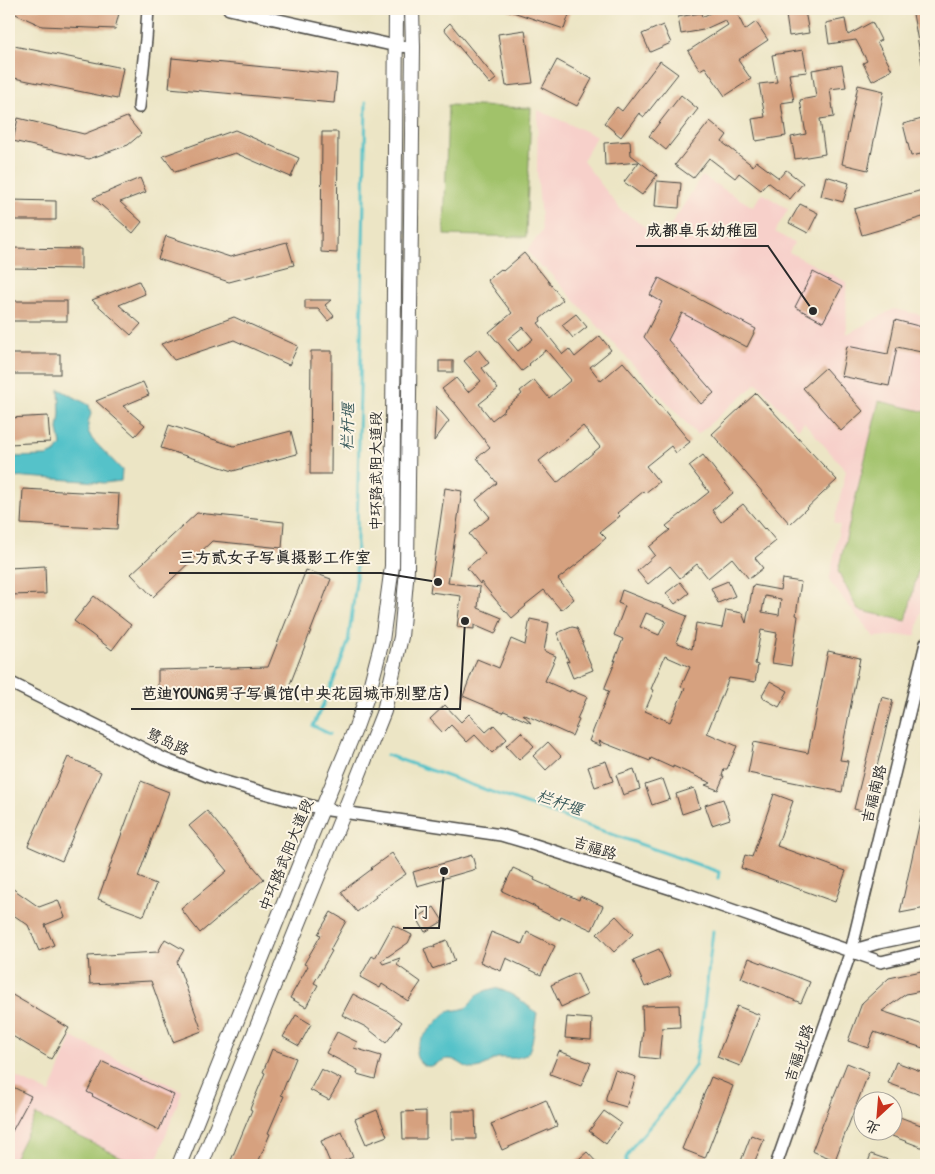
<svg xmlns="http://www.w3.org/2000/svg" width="935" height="1174" viewBox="0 0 935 1174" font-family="'Patrick Hand','LXGW WenKai TC',sans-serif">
<rect width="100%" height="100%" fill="#fcf5e5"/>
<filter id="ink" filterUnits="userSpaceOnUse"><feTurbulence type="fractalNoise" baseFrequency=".02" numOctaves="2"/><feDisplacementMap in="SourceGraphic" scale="10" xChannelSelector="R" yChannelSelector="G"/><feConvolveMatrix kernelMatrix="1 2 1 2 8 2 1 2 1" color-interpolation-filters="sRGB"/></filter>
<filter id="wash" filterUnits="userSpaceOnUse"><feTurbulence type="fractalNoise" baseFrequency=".0096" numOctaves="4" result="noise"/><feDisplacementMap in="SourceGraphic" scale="20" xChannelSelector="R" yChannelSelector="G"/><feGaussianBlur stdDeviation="1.12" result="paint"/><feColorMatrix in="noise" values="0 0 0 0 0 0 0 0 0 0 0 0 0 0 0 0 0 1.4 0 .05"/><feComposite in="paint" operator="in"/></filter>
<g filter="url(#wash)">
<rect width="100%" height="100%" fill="#ece5c5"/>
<g fill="#f7d0ca">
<polygon points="538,110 596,136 583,161 621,210 662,239 702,176 753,207 762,193 788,209 775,232 794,243 789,252 846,282 847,334 894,309 926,316 926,591 916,635 874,637 829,581 840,525 834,523 846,471 804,422 798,429 757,383 697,435 546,269 541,268 527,251 542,231 537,171"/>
<polygon points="72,1037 182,1091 155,1165 9,1165 9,1074 50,1093"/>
</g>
<g fill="#a1c26b" stroke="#66764b">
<polygon points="448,105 531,108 526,237 444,235"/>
<polygon points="879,401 926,412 926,537 906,621 858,610 838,571"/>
<polygon points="36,1115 137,1165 11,1165"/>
</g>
<g fill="#54c2c9" stroke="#40767a">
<polygon points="59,389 89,405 91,414 88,422 88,431 92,439 122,470 121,481 104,483 85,481 27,477 9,478 9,457 47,456 56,452 61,445 58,429 60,414"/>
<path d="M 495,988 C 512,992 524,1003 537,1013 C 535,1022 533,1048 527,1054 C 525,1056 519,1057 516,1058 C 510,1059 504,1057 497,1058 C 489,1061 483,1070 473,1069 C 465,1069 458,1059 449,1059 C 439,1059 431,1072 421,1063 C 407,1050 427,1033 435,1024 C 438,1021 442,1016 446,1013 C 452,1009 461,1011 467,1007 C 470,1005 472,1001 474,998 C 480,992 487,990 495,988 Z"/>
</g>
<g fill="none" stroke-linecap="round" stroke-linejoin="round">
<g stroke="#54c2c9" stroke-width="3">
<polyline points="330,734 313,726 332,685 348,643 356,582 366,102"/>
<polyline points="387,755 719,872 718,878"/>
<polyline points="626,1165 626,1158 633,1146 663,1111 695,1066 703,1015 713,931"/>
</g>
</g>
<g id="blocks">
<g fill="#d6a17f" fill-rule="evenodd">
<polygon points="9,9 120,9 115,29 42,26 9,11"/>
<polygon points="507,9 571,9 564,29 507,10"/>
<polygon points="718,9 735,9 745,30 756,22 768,40 738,60 751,79 725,96 705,67 700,70 688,51 728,25 725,20 703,30 681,34 678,17 701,13 702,17"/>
<polygon points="805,11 809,33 789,36 786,15"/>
<polygon points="926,12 926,64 922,64 913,14"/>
<polygon points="845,19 848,35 872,22 881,40 877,42 892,70 872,81 863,63 867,61 856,40 829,44 826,23"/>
<polygon points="450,23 496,79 490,84 444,29"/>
<polygon points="663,25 671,43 650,52 642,34"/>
<polygon points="525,30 533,83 506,86 498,34"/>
<polygon points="9,45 123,68 117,99 9,77"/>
<polygon points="803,50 807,72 789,74 794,101 781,103 786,136 756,141 752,119 765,117 759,84 777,82 772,55"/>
<polygon points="172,58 337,74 334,103 169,88"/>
<polygon points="557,60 592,79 577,106 542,88"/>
<polygon points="660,61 678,74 644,117 639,113 621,137 604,123 617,107 622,111"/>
<polygon points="842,65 846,87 830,89 834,117 820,119 825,154 795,159 791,137 806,134 800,100 816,97 812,70"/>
<polygon points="858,85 884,91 868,170 842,164"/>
<polygon points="681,95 698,109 666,150 649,136"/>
<polygon points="127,117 141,134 128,145 89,159 13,141 18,118 84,134"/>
<polygon points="926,118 926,153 911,156 903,124"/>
<polygon points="710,121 727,135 722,142 753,166 756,161 779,178 786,170 803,183 790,199 768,182 761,190 739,173 735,178 709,158 693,178 675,165"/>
<polygon points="235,130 299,158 291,177 235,153 175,172 163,156"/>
<polygon points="322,132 338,132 337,253 321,252"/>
<polygon points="630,141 631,155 657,175 642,195 624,182 639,162 605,165 604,143"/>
<polygon points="826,176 849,183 843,202 821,196"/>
<polygon points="140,178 146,192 120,202 142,222 133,233 93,198"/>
<polygon points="657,181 681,183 679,208 655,206"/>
<polygon points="926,189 926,216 862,235 854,209"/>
<polygon points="9,200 56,201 56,220 9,220"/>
<polygon points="800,204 818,213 808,233 789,223"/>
<polygon points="166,236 230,257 287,242 294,265 229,282 158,259"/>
<polygon points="9,248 81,249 81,269 9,268"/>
<path d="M 524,253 L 539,271 L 540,271 L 563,300 L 540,319 L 541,321 L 538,323 L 563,354 L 569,349 L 575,357 L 600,336 L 611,350 L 590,367 L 601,381 L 623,362 L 641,383 L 641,382 L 690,442 L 676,453 L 671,446 L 646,466 L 659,482 L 645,493 L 644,491 L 617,513 L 620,516 L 600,532 L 606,538 L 585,556 L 586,557 L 558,579 L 574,599 L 561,610 L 544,590 L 525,605 L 526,606 L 512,618 L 505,610 L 505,611 L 481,582 L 480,584 L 467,568 L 485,553 L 469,534 L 490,517 L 476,500 L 497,483 L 477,458 L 490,447 L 454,402 L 453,402 L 442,389 L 456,378 L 468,392 L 481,381 L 464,361 L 478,349 L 489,363 L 482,368 L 498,389 L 479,404 L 492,420 L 505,410 L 504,409 L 522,394 L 520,391 L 534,380 L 549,398 L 571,380 L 546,350 L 529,364 L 530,365 L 522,371 L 489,332 L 512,313 L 487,280 L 501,269 L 503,271 ZM 523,327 L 533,339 L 518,351 L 508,339 ZM 583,426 L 600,447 L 557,483 L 539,461 Z"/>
<polygon points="813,272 842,287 823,322 795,307"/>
<polygon points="659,278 756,329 747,347 682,313 668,340 714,393 701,404 644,337 662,302 650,295"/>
<polygon points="139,281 145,294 119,305 141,324 131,335 92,300"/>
<polygon points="305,300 331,300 325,305 334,316 328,321 318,309 305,309"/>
<rect x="9" y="301" width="58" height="20"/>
<polygon points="576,314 587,327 573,338 562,325"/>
<polygon points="234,317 298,346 289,365 234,340 174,360 161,344"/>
<polygon points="895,320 926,328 926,353 897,347 889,386 841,376 847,346 888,354"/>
<polygon points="311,351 332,351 331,474 310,474"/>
<rect x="9" y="354" width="51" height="20"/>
<rect x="439" y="361" width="14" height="11"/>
<polygon points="825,368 863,411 841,431 803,388"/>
<polygon points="143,382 149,395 123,406 145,425 135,436 96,401"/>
<polygon points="756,393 837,480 790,524 712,434"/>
<polygon points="436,406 449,421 434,441"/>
<polygon points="48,416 50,442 9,444 9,418"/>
<polygon points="169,425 234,446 291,431 297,454 233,471 161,448"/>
<polygon points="703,455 733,493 712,510 721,522 743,504 764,529 765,528 776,541 755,558 763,568 749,579 732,558 708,578 697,564 680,578 670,566 648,584 637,571 655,555 649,547 670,530 666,526 709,492 689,466"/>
<polygon points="445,488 462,491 448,583 480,587 478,608 502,618 495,634 474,625 474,629 457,627 461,596 430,592"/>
<polygon points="23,489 119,494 117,529 21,524"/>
<polygon points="197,513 284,522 282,548 212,541 153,597 131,574"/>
<polygon points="45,566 46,594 9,595 9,568"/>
<polygon points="306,570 331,579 287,692 158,695 158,670 268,667"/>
<path d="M 782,579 L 801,582 L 796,615 L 798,616 L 791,666 L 772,663 L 777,633 L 761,630 L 755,664 L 758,665 L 755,682 L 729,678 L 707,733 L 737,746 L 727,769 L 724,769 L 722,776 L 724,776 L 718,790 L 705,785 L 711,783 L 673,766 L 673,768 L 651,758 L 650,761 L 599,741 L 601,746 L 589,741 L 609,691 L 605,690 L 605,687 L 616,660 L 614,661 L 623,639 L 614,635 L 625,606 L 618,603 L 622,590 L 687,616 L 676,642 L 692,649 L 696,623 L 722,628 L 726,610 L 742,613 L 746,623 L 753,585 L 780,590 ZM 765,596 L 781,599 L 779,615 L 762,612 ZM 646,613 L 666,621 L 659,635 L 640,627 ZM 665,656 L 690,667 L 681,687 L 685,688 L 670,722 L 645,711 L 654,690 L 651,689 Z"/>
<polygon points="728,581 735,596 718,603 711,588"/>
<polygon points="680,582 689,593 675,604 666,593"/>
<polygon points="94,596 131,625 112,650 74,621"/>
<polygon points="530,619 549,623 544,651 556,656 545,681 570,692 570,690 587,697 577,719 579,720 572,736 523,714 531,723 504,711 503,713 463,696 477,659 499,668 511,639 525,645"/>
<polygon points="572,627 577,628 583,642 582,643 593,670 573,678 566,661 569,662 557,633"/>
<polygon points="828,651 860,658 840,760 848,761 842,792 748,773 754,742 808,753"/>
<polygon points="770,681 788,691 779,707 763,698 763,696 762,695"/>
<polygon points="882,697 893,700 866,812 854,809"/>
<polygon points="445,705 461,722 469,714 486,732 494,725 507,739 492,753 475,735 467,742 451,725 443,733 430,719"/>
<polygon points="521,732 534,746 519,760 506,746"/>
<polygon points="548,742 561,756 546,770 533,756"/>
<polygon points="68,757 101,772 62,861 28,846"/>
<polygon points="606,761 613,781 595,787 588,767"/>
<polygon points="634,769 640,789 623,795 616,775"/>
<polygon points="663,779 670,799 652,805 645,785"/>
<polygon points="141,781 169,792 138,877 156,884 144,916 98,899"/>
<polygon points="694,788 700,808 682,814 676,794"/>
<polygon points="774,794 793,801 777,846 846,871 835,902 741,868 745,855 752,857"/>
<polygon points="723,799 730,819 712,825 705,805"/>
<polygon points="923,807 926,807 926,870 922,891 926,890 926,908 900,913"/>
<polygon points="207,811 264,879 200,933 181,909 227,871 189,826"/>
<polygon points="392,853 406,874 375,895 376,897 357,912 341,892 372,869 371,868"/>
<polygon points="472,855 476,869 417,886 413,872"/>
<polygon points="513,868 535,878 534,880 579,900 580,896 603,906 592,930 561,916 560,920 537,909 538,908 502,891"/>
<polygon points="9,886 39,907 58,900 65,917 45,925 54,945 39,951 28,925 9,912"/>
<polygon points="434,907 443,921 425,932 417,918"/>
<polygon points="331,912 346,921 330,950 332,951 314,983 318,985 306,1007 290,998 308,966 304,964 321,935 318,934"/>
<polygon points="616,916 633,934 614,952 597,934"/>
<polygon points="393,925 412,935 408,943 381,961 383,964 400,958 397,965 421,982 408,1001 382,984 380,988 360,977 372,956 375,958"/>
<polygon points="491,932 522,944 527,932 555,946 541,975 506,958 501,971 480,962"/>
<polygon points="165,939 184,950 177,962 202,1031 173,1042 151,981 90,984 88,956 158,952"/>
<polygon points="447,940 455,961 432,969 424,949 432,946 435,948 434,945"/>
<polygon points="659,949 671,976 645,987 633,960"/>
<polygon points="749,958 810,982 801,1003 741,978"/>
<polygon points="926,970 926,990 906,994 882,1011 926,1026 926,1049 874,1032 868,1048 848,1041 862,1003 889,978"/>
<polygon points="577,973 587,995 561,1007 551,985"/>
<polygon points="9,993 69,1028 51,1059 9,1034"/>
<polygon points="353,994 388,1012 402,1022 386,1043 366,1027 342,1015"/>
<polygon points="679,1005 680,1027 662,1028 659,1059 640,1057 643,1031 642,1006"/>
<polygon points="737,1006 760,1015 740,1066 717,1057"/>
<polygon points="296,1015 311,1024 299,1046 283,1037"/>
<polygon points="567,1017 592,1019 591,1040 565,1038"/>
<polygon points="337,1032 357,1042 354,1048 381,1056 375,1079 357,1074 358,1070 326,1053"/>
<polygon points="272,1049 296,1058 281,1095 284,1096 268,1133 270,1134 257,1165 229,1165 252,1110 250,1109 265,1073 263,1072"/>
<polygon points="559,1051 591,1063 581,1086 550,1074"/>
<polygon points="103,1062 174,1095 159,1130 92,1096 93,1095 87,1092"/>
<polygon points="896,1062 926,1073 926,1097 888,1083"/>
<polygon points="847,1063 869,1072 835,1160 812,1151"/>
<polygon points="321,1069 341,1079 329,1100 310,1090"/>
<polygon points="615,1070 636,1077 626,1107 606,1101 606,1097"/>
<polygon points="711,1077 733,1086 705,1158 682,1149"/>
<polygon points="9,1085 31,1096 9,1137"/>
<polygon points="546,1100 557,1126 502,1150 491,1124"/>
<polygon points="377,1110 387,1136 366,1144 355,1119"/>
<polygon points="426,1111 426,1139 403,1139 402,1112"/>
<polygon points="452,1111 475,1111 476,1139 452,1139"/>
<polygon points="604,1111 621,1123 606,1144 589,1131"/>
<polygon points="892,1114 926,1127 926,1149 892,1136"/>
<polygon points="342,1132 353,1157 334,1165 331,1165 321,1141"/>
<polygon points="751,1135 764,1140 753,1165 741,1161"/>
<polygon points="587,1152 599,1165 572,1165"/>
<polygon points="871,1154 900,1164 900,1165 867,1165"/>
</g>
</g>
</g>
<g filter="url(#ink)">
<use href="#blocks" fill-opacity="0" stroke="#484742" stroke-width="1"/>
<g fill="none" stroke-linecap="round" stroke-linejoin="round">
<defs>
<g id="minor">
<polyline points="229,9 396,46 413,47"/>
<polyline points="139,107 146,39 148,9"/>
<polyline points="9,682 162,758 215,779 322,809 501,835 535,845 681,892 881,962 926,951"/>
<polyline points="851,951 878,943 926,933"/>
<polyline points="776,1165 851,951 926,643"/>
</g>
<g id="major">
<polyline points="179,1165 304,853 356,727 369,691 382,641 392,566 396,9"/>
<polyline points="201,1165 348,802 384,711 401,637 407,569 413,47 412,9"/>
</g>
</defs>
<use href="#minor" stroke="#484742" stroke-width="14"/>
<use href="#major" stroke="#484742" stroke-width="16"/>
<use href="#minor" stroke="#fff" stroke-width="11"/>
<use href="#major" stroke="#fff" stroke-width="14"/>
</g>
</g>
<g text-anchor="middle" stroke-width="4" stroke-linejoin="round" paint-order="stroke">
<g font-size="15" fill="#2b2b2b" stroke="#fcf5e5">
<text transform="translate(376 471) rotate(-90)" y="5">中环路武阳大道段</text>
<text transform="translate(168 742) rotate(24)" y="5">鹭岛路</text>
<text transform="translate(874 794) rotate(-76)" y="5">吉福南路</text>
<text transform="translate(595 848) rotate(18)" y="5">吉福路</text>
<text transform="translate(286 855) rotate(-68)" y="5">中环路武阳大道段</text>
<text transform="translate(799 1053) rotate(-71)" y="5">吉福北路</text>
</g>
<g font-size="16" font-style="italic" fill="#37585a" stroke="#fcf5e5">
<text transform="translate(347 427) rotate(-89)" y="6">栏杆堰</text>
<text transform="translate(560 802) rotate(19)" y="6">栏杆堰</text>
</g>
</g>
<path fill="none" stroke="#2b2b2b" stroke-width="2" d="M813 311L768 246H636M438 582L381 573H169M465 621L460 709H131M444 871L439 928H403"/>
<g fill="#2b2b2b" stroke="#fcf5e5" stroke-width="2">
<circle cx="813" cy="311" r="5"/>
<circle cx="438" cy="582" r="5"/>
<circle cx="465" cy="621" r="5"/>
<circle cx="444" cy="871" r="5"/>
</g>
<g font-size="16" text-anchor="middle" font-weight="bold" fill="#2b2b2b" stroke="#fcf5e5" stroke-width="4" stroke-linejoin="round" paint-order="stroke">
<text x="702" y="236">成都卓乐幼稚园</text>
<text x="275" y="563">三方贰女子写真摄影工作室</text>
<text x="295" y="699">芭迪YOUNG男子写真馆(中央花园城市别墅店)</text>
<text x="421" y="918">门</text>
</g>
<rect width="935" height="1174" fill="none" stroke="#fcf5e5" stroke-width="30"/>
<g transform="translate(878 1116) rotate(206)"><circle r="24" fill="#fcf5e5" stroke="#a8a49b"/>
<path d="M0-4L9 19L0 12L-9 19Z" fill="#c8321e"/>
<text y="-8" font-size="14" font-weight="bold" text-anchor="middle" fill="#2b2b2b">北</text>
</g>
</svg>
